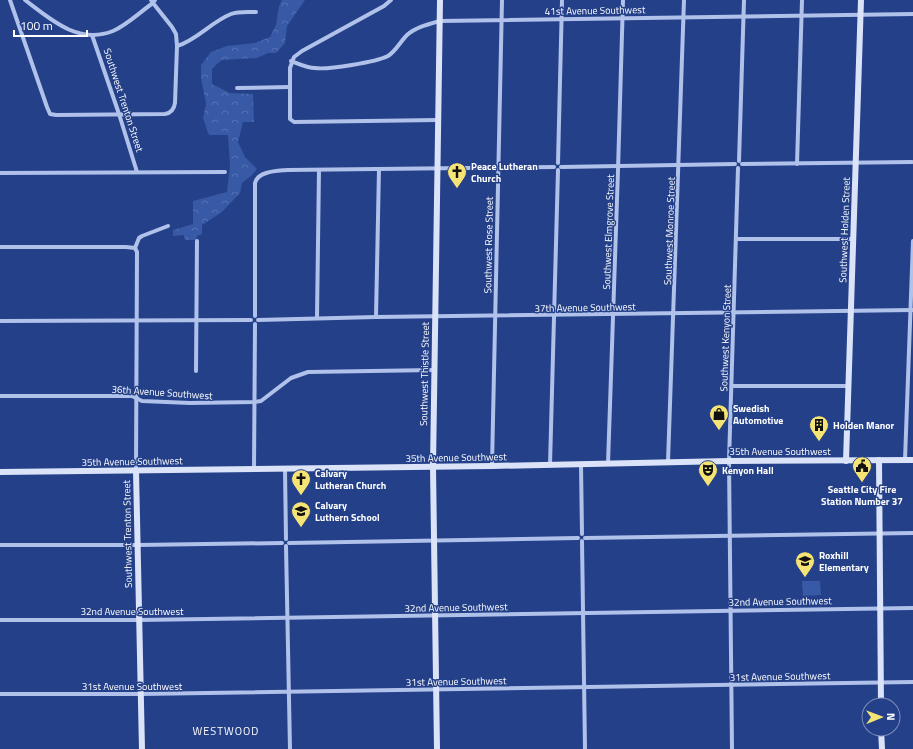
<svg xmlns="http://www.w3.org/2000/svg" width="913" height="749" viewBox="0 0 913 749" font-family="'Titillium Web',sans-serif">
<defs>
<pattern id="forest-crowns" width="20" height="18" patternUnits="userSpaceOnUse"><rect width="20" height="18" fill="#3859a6"/><path d="M2 6a3 3 0 1 1 6 0M12 15a3 3 0 1 1 6 0" fill="none" stroke="#5672b3"/></pattern>
</defs>
<rect width="100%" height="100%" fill="#244089"/>
<polygon fill="#3859a6" points="802,581 820,581 821,595 803,596"/>
<polygon fill="url(#forest-crowns)" points="282,0 305,0 287,26 285,43 276,53 268,53 257,58 222,60 212,68 212,84 230,93 253,94 254,122 243,122 238,142 245,157 257,169 251,176 242,183 240,193 222,212 202,225 202,234 197,236 196,240 185,240 184,235 173,236 173,230 193,224 193,201 227,192 230,165 228,135 209,135 203,118 206,104 201,78 201,65 211,52 227,46 255,43 270,37 276,25 279,6"/>
<g fill="none" stroke-linecap="round" stroke-linejoin="round">
<g stroke="#b0c1ea" stroke-width="4">
<path d="M 10,0 L 47,107 L 50,114 L 56,115 L 165,114 C 171,113 174,110 175,103 L 177,46 L 176,34 L 172,27 L 153,3 L 155,0"/>
<path d="M 25,0 C 50,19 78,45 113,31 C 127,25 140,12 153,3 L 151,0"/>
<polyline points="391,0 384,6 302,51 294,57 290,68 290,119 294,122 438,120"/>
<polyline points="92,35 119,114 137,172"/>
<path d="M 177,46 C 197,40 211,22 231,14 C 239,11 248,12 256,12"/>
<path d="M 291,61 C 299,64 307,68 315,68 C 328,70 376,62 388,56 C 396,51 400,42 407,35 C 416,27 429,24 440,21 L 913,14"/>
<polyline points="237,88 289,87"/>
<polyline points="739,161 744,0"/>
<polyline points="558,163 562,0"/>
<polyline points="742,164 912,162"/>
<polyline points="797,164 802,0"/>
<polyline points="561,167 735,164"/>
<polyline points="0,173 225,172"/>
<polyline points="736,239 853,239"/>
<polyline points="0,247 126,247 135,248"/>
<polyline points="135,248 137,252 136,471"/>
<polyline points="135,248 139,238 142,236 168,226"/>
<path d="M 255,316 L 255,183 C 258,171 277,171 287,170 L 554,167"/>
<polyline points="376,317 379,169"/>
<polyline points="317,318 319,170"/>
<polyline points="258,320 376,317 913,310"/>
<polyline points="0,321 251,320"/>
<polyline points="196,371 197,241"/>
<polyline points="732,386 848,386"/>
<polyline points="0,396 132,396 142,401 190,403 254,402 261,401 291,378 308,372 434,370"/>
<polyline points="905,460 913,241"/>
<polyline points="668,462 684,0"/>
<polyline points="608,464 618,170 623,0"/>
<polyline points="550,465 558,170"/>
<polyline points="581,465 582,534"/>
<polyline points="492,466 502,0"/>
<polyline points="254,469 255,324"/>
<polyline points="285,469 286,539"/>
<polyline points="585,538 913,533"/>
<polyline points="582,541 585,749"/>
<polyline points="289,543 578,538"/>
<polyline points="0,545 138,545 282,543"/>
<polyline points="286,546 290,749"/>
<polyline points="0,620 139,620 913,608"/>
<polyline points="0,694 141,694 913,682"/>
<polyline points="732,749 729,461 738,168"/>
</g>
<g stroke="#dbe3f8" stroke-width="6">
<polyline points="879,460 881,705"/>
<polyline points="846,461 861,0"/>
<polyline points="136,471 142,749"/>
<polyline points="0,472 492,466 729,461 913,460"/>
<polyline points="881,729 882,749"/>
<polyline points="437,749 433,467 440,0"/>
</g>
</g>
<defs>
<symbol id="church-pin" viewBox="-11 -11 22 30"><path d="M0 17L-7.5 6A9.5 9.5 0 1 1 7.5 6Z" fill="#f5e373" stroke="#244089"/><path d="M-1.2-6h2.4v3.5h3.3v2.4h-3.3V6h-2.4V-.1h-3.3v-2.4h3.3Z" fill="#111"/></symbol>
<symbol id="shop-pin" viewBox="-11 -11 22 30"><path d="M0 17L-7.5 6A9.5 9.5 0 1 1 7.5 6Z" fill="#f5e373" stroke="#244089"/><path d="M-5-2.5h2.3a2.7 3.5 0 0 1 5.4 0H5L5.5 6h-11ZM-1.5-2.5h3a1.5 2.3 0 0 0-3 0Z" fill="#111"/></symbol>
<symbol id="building-pin" viewBox="-11 -11 22 30"><path d="M0 17L-7.5 6A9.5 9.5 0 1 1 7.5 6Z" fill="#f5e373" stroke="#244089"/><path d="M-4-6H4V6H1V3H-1V6H-4ZM-2.5-4.3h1.7v1.8h-1.7ZM.8-4.3h1.7v1.8H.8ZM-2.5-1h1.7V.8h-1.7ZM.8-1h1.7V.8H.8Z" fill="#111"/></symbol>
<symbol id="civic-pin" viewBox="-11 -11 22 30"><path d="M0 17L-7.5 6A9.5 9.5 0 1 1 7.5 6Z" fill="#f5e373" stroke="#244089"/><path d="M-.6-6.5H3V-4.5H.6V-3L4-1V1h2V6H-6V1h2V-1L-.6-3ZM-1.2 2.5V6h2.4V2.5Z" fill="#111"/></symbol>
<symbol id="theatre-pin" viewBox="-11 -11 22 30"><path d="M0 17L-7.5 6A9.5 9.5 0 1 1 7.5 6Z" fill="#f5e373" stroke="#244089"/><path d="M-5-5.5Q0-4 5-5.5V0Q5 5 0 6Q-5 5-5 0ZM-3.3-2.5H-1v1.5H-3.3ZM1-2.5H3.3v1.5H1ZM-2.8 1Q0 5.5 2.8 1Z" fill="#111"/></symbol>
<symbol id="school-pin" viewBox="-11 -11 22 30"><path d="M0 17L-7.5 6A9.5 9.5 0 1 1 7.5 6Z" fill="#f5e373" stroke="#244089"/><path d="M0-5L7-2L0 1L-7-2ZM-4 1L0 2.5L4 1V4Q0 6-4 4Z" fill="#111"/></symbol>
</defs>
<g fill-rule="evenodd">
<use href="#church-pin" x="446" y="161" width="22" height="30"/>
<use href="#shop-pin" x="708" y="403" width="22" height="30"/>
<use href="#building-pin" x="808" y="414" width="22" height="30"/>
<use href="#civic-pin" x="851" y="455" width="22" height="30"/>
<use href="#theatre-pin" x="697" y="459" width="22" height="30"/>
<use href="#church-pin" x="290" y="468" width="22" height="30"/>
<use href="#school-pin" x="290" y="500" width="22" height="30"/>
<use href="#school-pin" x="794" y="550" width="22" height="30"/>
</g>
<g text-anchor="middle" stroke-width="3" stroke-linejoin="round" paint-order="stroke">
<g font-size="10" fill="#fff" stroke="#244089">
<text transform="translate(595 10) rotate(-1)" y="4">41st Avenue Southwest</text>
<text transform="translate(124 100) rotate(72)" y="4">Southwest Trenton Street</text>
<text transform="translate(844 230) rotate(-88)" y="4">Southwest Holden Street</text>
<text transform="translate(669 231) rotate(-88)" y="4">Southwest Monroe Street</text>
<text transform="translate(608 232) rotate(-88)" y="4">Southwest Elmgrove Street</text>
<text transform="translate(488 245) rotate(-89)" y="4">Southwest Rose Street</text>
<text transform="translate(585 307) rotate(-1)" y="4">37th Avenue Southwest</text>
<text transform="translate(725 338) rotate(-88)" y="4">Southwest Kenyon Street</text>
<text transform="translate(424 374) rotate(-89)" y="4">Southwest Thistle Street</text>
<text transform="translate(162 392) rotate(4)" y="4">36th Avenue Southwest</text>
<text x="780" y="455">35th Avenue Southwest</text>
<text transform="translate(456 457) rotate(-1)" y="4">35th Avenue Southwest</text>
<text transform="translate(132 461) rotate(-1)" y="4">35th Avenue Southwest</text>
<text transform="translate(127 534) rotate(-91)" y="4">Southwest Trenton Street</text>
<text transform="translate(780 601) rotate(-1)" y="4">32nd Avenue Southwest</text>
<text transform="translate(456 607) rotate(-1)" y="4">32nd Avenue Southwest</text>
<text x="132" y="615">32nd Avenue Southwest</text>
<text transform="translate(780 676) rotate(-1)" y="4">31st Avenue Southwest</text>
<text transform="translate(456 681) rotate(-1)" y="4">31st Avenue Southwest</text>
<text x="132" y="690">31st Avenue Southwest</text>
</g>
<g font-size="10" font-weight="bold" fill="#fff" stroke="#244089" text-anchor="start">
<text x="471" y="170">Peace Lutheran<tspan x="471" dy="12">Church</tspan></text>
<text x="733" y="412">Swedish<tspan x="733" dy="12">Automotive</tspan></text>
<text x="833" y="429">Holden Manor</text>
<text x="722" y="474">Kenyon Hall</text>
<text x="315" y="477">Calvary<tspan x="315" dy="12">Lutheran Church</tspan></text>
<text x="862" y="493" text-anchor="middle">Seattle City Fire<tspan x="862" dy="12">Station Number 37</tspan></text>
<text x="315" y="509">Calvary<tspan x="315" dy="12">Luthern School</tspan></text>
<text x="819" y="559">Roxhill<tspan x="819" dy="12">Elementary</tspan></text>
</g>
<g font-size="11" letter-spacing="1" fill="#fff" stroke="#244089">
<text x="226" y="735">WESTWOOD</text>
</g>
</g>
<g transform="translate(881 717) rotate(89)"><circle r="19" fill="#244089" stroke="#7c8cb8"/>
<path d="M0-3L7 15L0 10L-7 15Z" fill="#f5e373"/>
<text y="-6" font-size="11" font-weight="bold" text-anchor="middle" fill="#ffffff">N</text>
</g>
<path d="M14 30v6h73v-6" fill="none" stroke="#ffffff" stroke-width="2"/>
<text x="20" y="30" font-size="12" fill="#ffffff" stroke="#244089" stroke-width="3" paint-order="stroke">100 m</text>
</svg>
